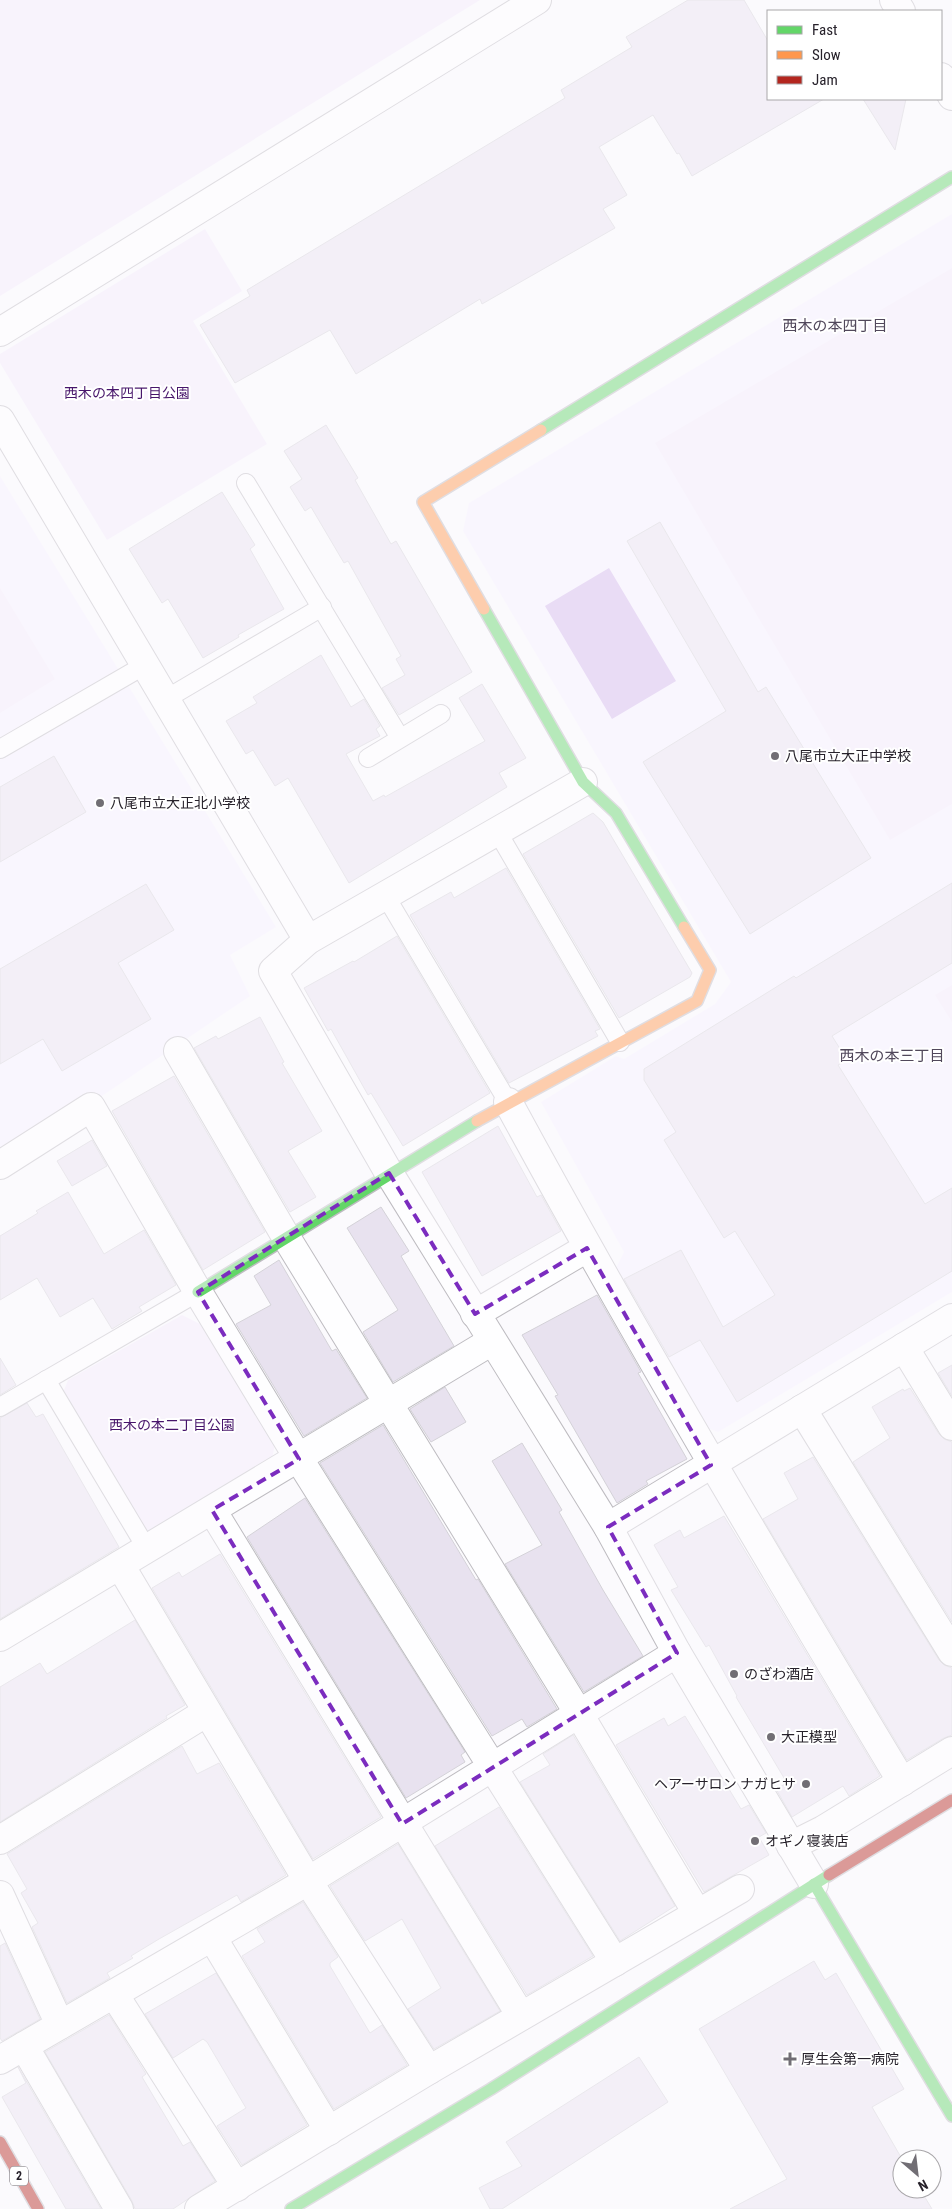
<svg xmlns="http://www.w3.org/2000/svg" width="952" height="2209" viewBox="0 0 952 2209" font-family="'Roboto Condensed','Noto Sans JP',sans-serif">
<rect width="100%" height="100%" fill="#fbfafd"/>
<g fill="#f7f2fe">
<polygon points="952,214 952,1292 718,1432 702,1426 614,1272 624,1252 541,1102 616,1056 624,1059 715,1004 731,982 463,531 469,503"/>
<polygon points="0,476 276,927 230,955 250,996 96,1100 0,1158"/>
</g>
<g fill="#f3ecfb">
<polygon points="0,0 480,0 0,296"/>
<polygon points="205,229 242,291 193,321 267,444 107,540 0,363 0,354"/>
<polygon points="952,268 952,804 890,840 655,443"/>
<polygon points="0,588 55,679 0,713"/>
<polygon points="952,985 952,1022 935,995"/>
<polygon points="182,1315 200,1324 275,1444 271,1464 146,1537 63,1393 68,1380"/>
</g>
<polygon fill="#d2b8ec" points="609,568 676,681 612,719 545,606"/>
<g fill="#e8e2ef" stroke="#d4d2d8">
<polygon points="688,0 744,0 768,41 768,99 824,99 692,176 679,153 677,154 653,115 599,147 627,195 603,209 615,228 482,304 480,299 356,374 330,330 235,383 200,325 250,296 247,290 565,98 561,90 632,47 626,37"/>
<polygon points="863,99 906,99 895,150"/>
<polygon points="326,425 358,478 355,480 391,544 396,541 472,672 399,715 382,688 405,675 396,659 401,656 348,561 344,563 311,507 305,511 290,487 302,479 284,451"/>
<polygon points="222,492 255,545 250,549 284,609 238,635 239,637 203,658 168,599 162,603 129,549"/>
<polygon points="660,522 758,692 766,687 871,858 750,934 643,762 726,711 627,541"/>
<polygon points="321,655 351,707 364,699 380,726 376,729 380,736 346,754 373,801 384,795 385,797 485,741 459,698 482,684 526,758 499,773 507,787 349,883 288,778 275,786 253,750 246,754 226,721 257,703 253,697"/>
<polygon points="54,756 86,812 0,862 0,787"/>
<polygon points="593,813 603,822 692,973 690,977 619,1018 523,854"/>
<polygon points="506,868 600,1029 595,1031 598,1036 509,1083 410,915 451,892 454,898"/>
<polygon points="952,883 952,963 832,1036 847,1060 838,1065 925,1204 952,1188 952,1271 737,1402 700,1340 669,1357 624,1279 681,1250 723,1327 775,1295 735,1231 724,1238 664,1140 676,1132 644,1080 644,1069 794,976 796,978"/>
<polygon points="146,884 174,930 118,963 151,1019 62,1071 43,1039 0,1064 0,969"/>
<polygon points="397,936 490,1093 403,1146 371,1093 368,1095 331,1029 328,1031 304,988 353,961 354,962"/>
<polygon points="260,1017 284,1062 282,1063 322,1131 288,1151 316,1197 290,1212 194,1048 216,1036 218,1039"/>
<polygon points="174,1076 265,1232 203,1270 112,1111"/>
<polygon points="498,1126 537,1197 541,1195 561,1231 482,1276 422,1172"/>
<polygon points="92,1140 107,1166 72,1186 57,1161"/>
<polygon points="68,1192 104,1254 144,1230 176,1285 139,1307 142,1311 112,1329 93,1298 60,1317 37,1278 0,1300 0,1236 38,1213 36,1211"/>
<polygon points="381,1207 409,1251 401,1256 454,1346 393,1382 363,1332 398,1310 347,1228"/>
<polygon points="279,1260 332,1351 336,1349 367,1398 304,1436 236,1324 271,1305 254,1276"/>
<polygon points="597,1295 641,1372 638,1373 687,1459 646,1481 648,1484 617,1503 555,1396 558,1395 522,1335"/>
<polygon points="0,1358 16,1385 0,1395"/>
<polygon points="952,1365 952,1396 938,1373"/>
<polygon points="445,1387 466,1422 431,1442 410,1409"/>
<polygon points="910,1388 939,1434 944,1439 952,1442 952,1622 853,1462 890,1438 872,1407 903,1389 904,1391"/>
<polygon points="27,1403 36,1417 43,1414 119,1547 0,1619 0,1418"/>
<polygon points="383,1425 476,1580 478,1579 557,1709 527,1727 522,1719 492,1736 320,1463"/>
<polygon points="522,1443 562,1510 559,1512 603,1590 643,1656 584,1692 505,1564 542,1545 492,1461"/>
<polygon points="813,1457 939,1660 944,1665 952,1668 952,1735 944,1738 907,1760 763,1519 798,1499 784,1473"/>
<polygon points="305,1498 465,1752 461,1755 465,1762 406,1798 247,1537"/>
<polygon points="724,1516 880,1776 849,1796 843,1786 792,1817 776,1789 787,1783 736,1697 737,1696 709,1645 706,1647 671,1590 678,1587 654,1545 680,1530 684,1538"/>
<polygon points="220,1554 381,1817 313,1859 152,1588 179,1572 182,1577"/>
<polygon points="135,1620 185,1705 166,1716 167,1718 0,1822 0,1687 40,1663 47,1674"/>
<polygon points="685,1716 741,1809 749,1805 766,1833 759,1837 769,1855 704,1892 616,1745 664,1718 668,1726"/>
<polygon points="573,1735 675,1906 620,1941 520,1782 550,1765 543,1754"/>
<polygon points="182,1746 197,1774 219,1763 286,1875 241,1902 237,1895 159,1939 131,1956 133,1958 107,1973 110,1978 67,2003 32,1927 38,1923 21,1893 27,1889 7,1854"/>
<polygon points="499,1807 593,1956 527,1995 435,1846"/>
<polygon points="398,1844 500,2011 434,2049 408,2009 441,1988 402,1919 365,1941 330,1886"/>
<polygon points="303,1902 338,1957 330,1963 330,1966 370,2033 382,2025 407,2065 334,2109 242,1956 265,1942 257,1929"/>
<polygon points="5,1943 40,2019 2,2041 0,2038 0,1946"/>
<polygon points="814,1961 825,1980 836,1973 904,2089 872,2107 902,2159 902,2189 920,2189 932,2209 730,2209 787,2179 699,2029"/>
<polygon points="216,1973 307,2125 242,2165 217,2126 246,2108 207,2042 203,2039 173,2058 145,2014"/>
<polygon points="109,2015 146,2074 142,2077 183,2146 190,2142 215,2181 173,2209 135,2209 132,2201 45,2052"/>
<polygon points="639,2057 668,2102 502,2209 490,2209 479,2188 522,2166 506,2142"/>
<polygon points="18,2067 101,2209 66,2209 2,2097 26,2083"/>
</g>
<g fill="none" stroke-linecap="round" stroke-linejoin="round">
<defs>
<g id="lane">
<polyline points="246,483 400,738"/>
<polyline points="166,699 322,607"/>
<polyline points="0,749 145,665"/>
<polyline points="368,758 441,714"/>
<polyline points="497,831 620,1042"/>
<polyline points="385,895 508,1102"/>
<polyline points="46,1380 147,1549"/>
<polyline points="0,1407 198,1292"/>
</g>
<g id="street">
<polyline points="894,0 901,11"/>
<polyline points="941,77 952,96"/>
<polyline points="0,332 537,0"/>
<polyline points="0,420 308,940"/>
<polyline points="583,782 308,940 273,971 389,1173 608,1527 677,1653 814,1884"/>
<polyline points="178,1051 286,1237 579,1714 697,1913"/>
<path d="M 508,1102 C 633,1333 767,1557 902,1782"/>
<polyline points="0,1165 91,1107 198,1292 299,1459 615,1962"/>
<polyline points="475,1314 587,1248"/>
<polyline points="904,1347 952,1426"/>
<polyline points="802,1409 952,1652"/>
<polyline points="212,1510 521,2016"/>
<polyline points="608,1527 952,1318"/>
<polyline points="120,1565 308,1881 429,2070"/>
<polyline points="0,1637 492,1341"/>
<polyline points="0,1840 207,1712"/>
<polyline points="791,1846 823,1830 952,1751"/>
<polyline points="0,1895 60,2025"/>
<polyline points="212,1937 329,2131"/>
<polyline points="114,1994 237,2187"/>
<polyline points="24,2046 119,2209"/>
<polyline points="0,2060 308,1881 677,1653"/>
<polyline points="199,2209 429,2070 740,1889"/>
</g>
<g id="fast">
<polyline points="541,430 952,177"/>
<polyline points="484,609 583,782 616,813 684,927"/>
<polyline points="198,1292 477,1121"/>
<polyline points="814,1884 952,2116"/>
<polyline points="291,2209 491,2089 829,1875"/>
</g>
<g id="slow">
<polyline points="484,609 423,502 541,430"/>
<polyline points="477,1121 697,1001 710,970 684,927"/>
</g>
<g id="jam">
<polyline points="829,1875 952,1800"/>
<polyline points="0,2142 38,2209"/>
</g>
</defs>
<use href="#lane" stroke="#bebcc1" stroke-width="20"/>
<use href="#street" stroke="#bebcc1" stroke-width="30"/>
<use href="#fast" stroke="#bebcc1" stroke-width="14"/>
<use href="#slow" stroke="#bebcc1" stroke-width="14"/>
<use href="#jam" stroke="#bebcc1" stroke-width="14"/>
<use href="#lane" stroke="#fefeff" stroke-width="18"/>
<use href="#street" stroke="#fefeff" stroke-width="28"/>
<use href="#fast" stroke="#63d668" stroke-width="11"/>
<use href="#slow" stroke="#ff974d" stroke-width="11"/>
<use href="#jam" stroke="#b3261e" stroke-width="11"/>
</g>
<path d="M0 0H952V2209H0ZM 389,1173 L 475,1314 L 587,1248 L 711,1465 L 608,1527 L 677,1653 L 402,1824 L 212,1510 L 299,1459 L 198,1292 Z" fill="#fbfafd" fill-opacity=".55" fill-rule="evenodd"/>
<path fill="none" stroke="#7b2cbf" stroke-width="4" stroke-dasharray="10 6" stroke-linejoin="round" d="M 389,1173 L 475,1314 L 587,1248 L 711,1465 L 608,1527 L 677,1653 L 402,1824 L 212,1510 L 299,1459 L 198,1292 Z"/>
<g fill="#716e74" stroke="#fff" stroke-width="2">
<circle cx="775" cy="756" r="5"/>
<circle cx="100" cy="803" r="5"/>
<circle cx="734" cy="1674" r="5"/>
<circle cx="771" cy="1737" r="5"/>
<circle cx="806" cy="1784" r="5"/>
<circle cx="755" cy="1841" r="5"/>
<path d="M787.5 2051.5h5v5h5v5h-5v5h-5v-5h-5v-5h5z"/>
</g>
<g text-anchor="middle" stroke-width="4" stroke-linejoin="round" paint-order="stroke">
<rect fill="#fff" stroke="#68646b" stroke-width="1" x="10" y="2166.5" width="18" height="19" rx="4"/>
<g font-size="12" font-weight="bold" fill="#27222b">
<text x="19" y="2180">2</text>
</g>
<g font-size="14" fill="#47156b" stroke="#fff">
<text x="127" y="398">西木の本四丁目公園</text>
<text x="172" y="1430">西木の本二丁目公園</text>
</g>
<g font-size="14" fill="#27222b" stroke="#fff" text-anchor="start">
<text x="785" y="761">八尾市立大正中学校</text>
<text x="110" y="808">八尾市立大正北小学校</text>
<text x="744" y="1679">のざわ酒店</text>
<text x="781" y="1742">大正模型</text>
<text x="796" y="1789" text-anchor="end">ヘアーサロン ナガヒサ</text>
<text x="765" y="1846">オギノ寝装店</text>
<text x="801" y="2064">厚生会第一病院</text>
</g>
<g font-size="15" fill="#51485b" stroke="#fff">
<text x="835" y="331">西木の本四丁目</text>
<text x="892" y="1061">西木の本三丁目</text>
</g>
</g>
<rect x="767" y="10" width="175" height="90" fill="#ffffff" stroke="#a9a7aa"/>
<rect x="777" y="26" width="25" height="8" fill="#63d668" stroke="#a9a7aa"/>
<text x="812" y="35" font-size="15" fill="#27222b">Fast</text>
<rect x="777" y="51" width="25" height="8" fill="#ff974d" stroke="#a9a7aa"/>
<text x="812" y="60" font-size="15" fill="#27222b">Slow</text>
<rect x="777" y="76" width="25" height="8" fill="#b3261e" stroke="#a9a7aa"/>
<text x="812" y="85" font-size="15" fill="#27222b">Jam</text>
<g transform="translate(917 2174) rotate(152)"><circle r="24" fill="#ffffff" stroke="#a9a7aa"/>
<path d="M0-4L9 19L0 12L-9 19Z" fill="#716e74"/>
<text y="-8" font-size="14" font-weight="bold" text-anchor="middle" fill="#27222b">N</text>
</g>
</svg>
